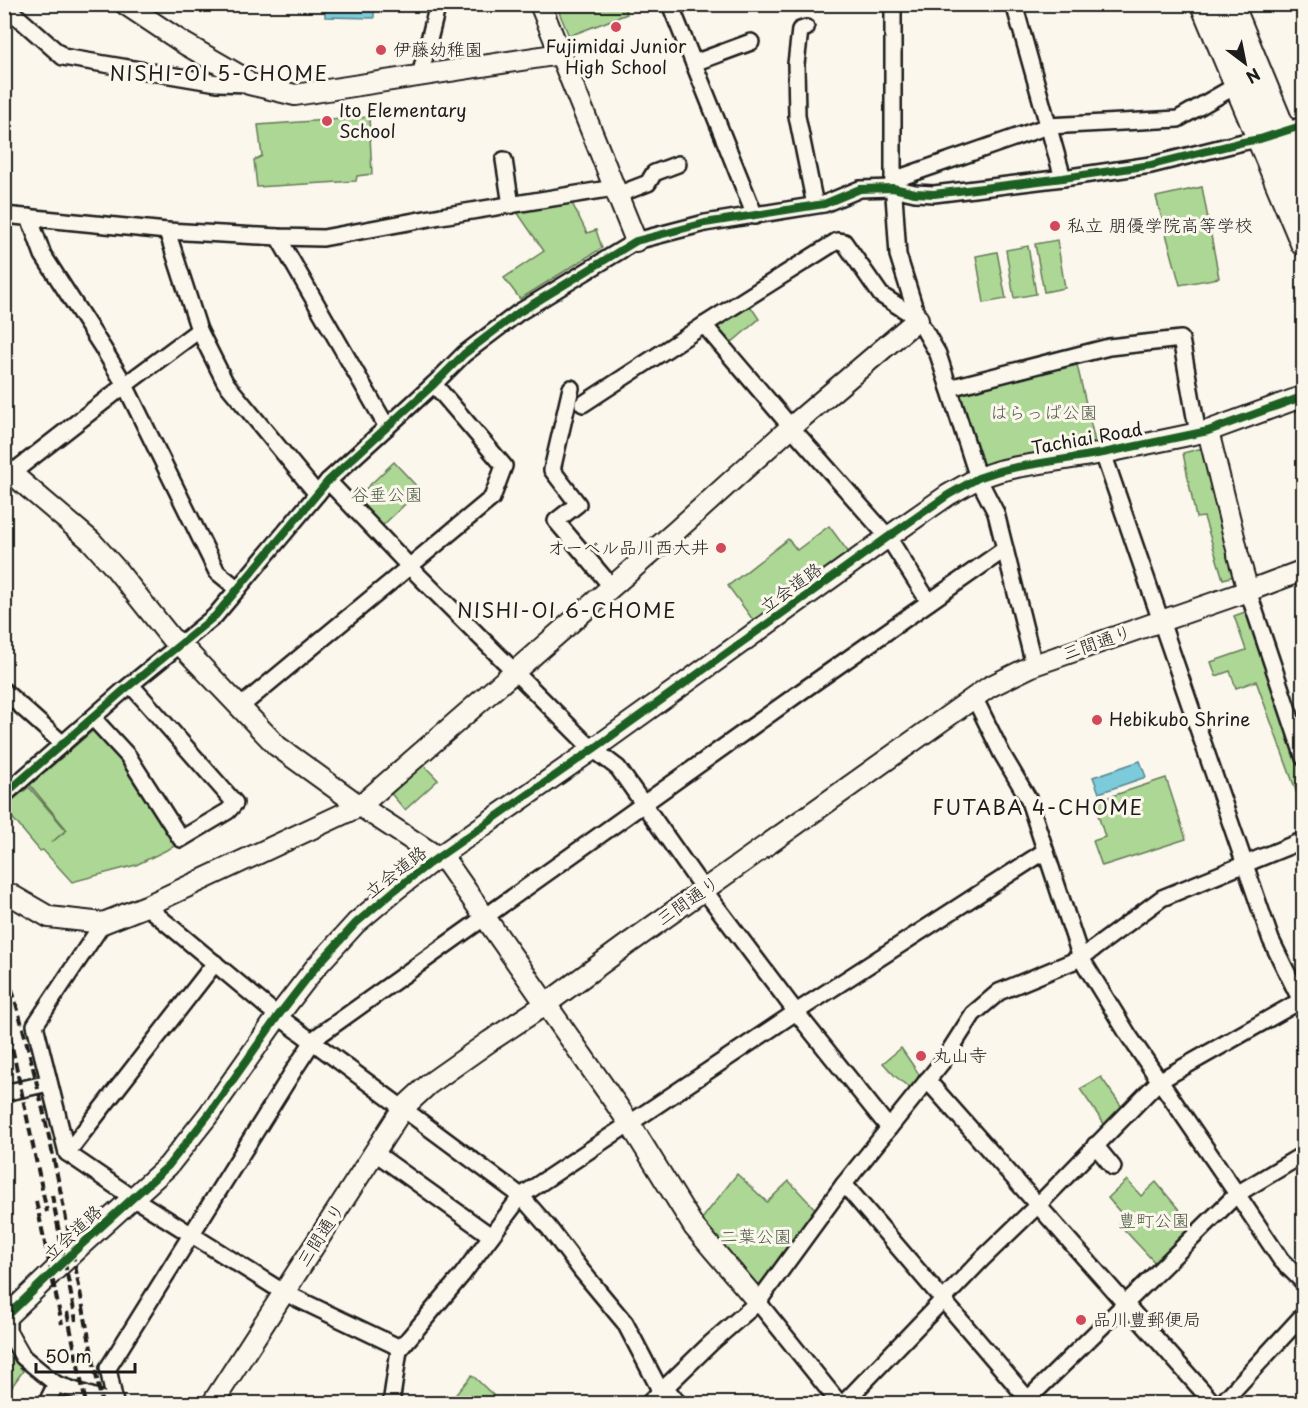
<svg xmlns="http://www.w3.org/2000/svg" width="1308" height="1408" viewBox="0 0 1308 1408" font-family="'Playpen Sans','Klee One',sans-serif">
<rect width="100%" height="100%" fill="#fbf7ec"/>
<filter id="ink" filterUnits="userSpaceOnUse"><feTurbulence type="fractalNoise" baseFrequency=".0167" numOctaves="2"/><feDisplacementMap in="SourceGraphic" scale="12" xChannelSelector="R" yChannelSelector="G"/><feConvolveMatrix kernelMatrix="1 2 1 2 8 2 1 2 1" color-interpolation-filters="sRGB"/></filter>
<g filter="url(#ink)">
<g fill="#add794" stroke="#647a58" stroke-width="1.5">
<polygon points="556,5 624,5 627,14 569,36"/>
<polygon points="369,117 372,174 357,176 356,181 257,187 254,160 262,156 258,125"/>
<polygon points="1202,187 1219,278 1180,285 1156,197"/>
<polygon points="571,201 587,233 596,230 602,248 520,299 504,278 544,251 515,209"/>
<polygon points="1057,240 1065,288 1044,292 1035,244"/>
<polygon points="1028,246 1036,294 1014,298 1006,250"/>
<polygon points="997,252 1006,299 984,303 976,256"/>
<polygon points="749,304 759,319 730,344 714,325"/>
<polygon points="1077,365 1095,442 982,468 957,392"/>
<polygon points="1203,448 1248,612 1303,773 1303,810 1256,681 1236,688 1230,671 1216,676 1211,662 1246,650 1234,616 1245,612 1235,576 1223,579 1204,517 1196,518 1183,453"/>
<polygon points="394,462 420,490 380,528 354,500"/>
<polygon points="829,526 849,553 753,620 728,586 788,539 797,550"/>
<polygon points="97,727 133,768 179,844 136,865 72,882 43,850 40,851 5,809 4,807 29,787 66,830 51,843 67,830 30,785"/>
<polygon points="420,761 438,780 405,810 388,790"/>
<polygon points="1166,778 1186,839 1102,866 1093,841 1105,837 1094,802"/>
<polygon points="901,1048 921,1077 912,1090 895,1076 883,1063"/>
<polygon points="1101,1077 1124,1110 1107,1128 1080,1089"/>
<polygon points="737,1174 767,1202 789,1181 819,1213 762,1292 698,1224"/>
<polygon points="1127,1180 1141,1196 1156,1182 1196,1230 1158,1266 1119,1224 1125,1218 1108,1198"/>
<polygon points="11,1356 23,1371 5,1396 5,1358"/>
<polygon points="472,1375 493,1395 485,1403 459,1403 452,1399"/>
</g>
<g fill="#7ccbda" stroke="#56858e" stroke-width="1.5">
<polygon points="325,5 374,5 374,18 325,17"/>
<polygon points="1140,761 1146,777 1099,793 1093,777"/>
</g>
<g fill="none" stroke-linecap="round" stroke-linejoin="round">
<defs>
<g id="minor">
<polyline points="670,4 755,216"/>
<polyline points="893,4 893,180 898,255 918,319 938,354 978,478 996,513 1034,665"/>
<polyline points="1014,4 1063,178"/>
<polyline points="4,5 63,57 217,83 249,84"/>
<polyline points="806,28 800,30 796,64 797,116 815,205"/>
<polyline points="694,63 751,42"/>
<polyline points="420,76 438,4"/>
<polyline points="504,160 511,205"/>
<polyline points="893,180 1048,126 1178,119 1237,85"/>
<polyline points="617,195 648,183 654,173 678,164"/>
<polyline points="4,215 167,231 278,237 323,238 441,216 614,188"/>
<polyline points="29,217 43,255 104,350 125,385 217,572 238,589"/>
<polyline points="167,231 199,330 225,382 317,494"/>
<polyline points="278,237 387,427"/>
<polyline points="704,325 791,427 888,537 929,602"/>
<polyline points="571,388 552,470 578,504 556,521 611,586"/>
<polyline points="949,388 1109,347 1181,339 1198,434"/>
<polyline points="583,404 704,325 837,241 844,242 881,295 917,318"/>
<polyline points="1103,453 1271,940 1304,1007"/>
<polyline points="12,473 125,385 199,330"/>
<polyline points="328,481 409,566 585,742 593,749 618,768 704,890 796,1012 889,1128"/>
<polyline points="1248,591 1304,758"/>
<polyline points="4,691 63,744"/>
<polyline points="974,697 1002,754 1028,798 1081,958 1129,1036 1237,1194 1281,1260 1304,1283"/>
<polyline points="240,707 492,498 504,466 434,384"/>
<polyline points="93,718 128,756 181,839 228,811 235,803 131,685"/>
<polyline points="4,795 124,690 215,616 328,481 434,384 464,354 518,313 636,241 705,223 824,204 860,189 893,188 915,193 934,194 1063,178 1151,165 1243,142 1260,139 1304,125"/>
<polyline points="146,906 278,1016 521,1196 549,1228 581,1270 625,1323 658,1386 659,1393"/>
<polyline points="103,923 35,1025 67,1153 133,1198 283,1292 394,1345 399,1350"/>
<polyline points="927,1080 1214,1404"/>
<polyline points="4,1093 49,1083"/>
<polyline points="1095,1145 1113,1167"/>
<polyline points="374,1152 491,1236"/>
<polyline points="67,1153 215,963"/>
<polyline points="844,1184 1032,1404"/>
<polyline points="758,1302 840,1404"/>
<polyline points="8,1315 8,1331 23,1357 56,1384 115,1404"/>
<polyline points="665,1387 679,1404"/>
<polyline points="115,1403 108,1368 294,1070 313,1041 318,1036 802,691 1005,549"/>
<polyline points="46,1404 56,1384"/>
<polyline points="391,1404 399,1350 462,1275 521,1196 796,1012 1045,851"/>
<polyline points="648,1404 711,1343 758,1302 844,1184 943,1061 973,1014 999,992 1081,958 1162,898 1304,840"/>
<polyline points="843,1404 982,1259 1042,1201 1159,1081 1300,1001"/>
<polyline points="1023,1404 1237,1194 1304,1154"/>
<polyline points="1221,1404 1304,1314"/>
</g>
<g id="tertiary">
<polyline points="125,4 185,44 242,77 249,84 295,95 560,54"/>
<polyline points="540,4 636,241"/>
<polyline points="1208,431 1237,549"/>
<polyline points="4,467 91,541 116,569 171,638 180,644 277,746 360,806 447,863 630,1124 694,1227 758,1302"/>
<polyline points="1238,555 1248,591"/>
<polyline points="4,891 49,917 103,923 146,906 360,806 676,531 791,427 918,319"/>
<polyline points="4,1319 80,1246 168,1166 209,1114 278,1016 315,968 356,923 395,890 427,865 599,745 888,537 948,495 978,478 999,471 1017,467 1103,453 1208,431 1304,396"/>
<polyline points="212,1404 403,1108 429,1084 490,1041 546,1004 625,946 989,687 1034,665 1248,591 1304,570"/>
</g>
<g id="trunk">
<polyline points="1204,4 1304,243"/>
<polyline points="1230,4 1304,183"/>
</g>
</defs>
<use href="#minor" stroke="#1c1c1c" stroke-width="20"/>
<use href="#tertiary" stroke="#1c1c1c" stroke-width="24"/>
<use href="#trunk" stroke="#1c1c1c" stroke-width="30"/>
<use href="#minor" stroke="#fbf7ec" stroke-width="15"/>
<use href="#tertiary" stroke="#fbf7ec" stroke-width="20"/>
<use href="#trunk" stroke="#fbf7ec" stroke-width="26"/>
<g stroke="#1c1c1c" stroke-width="4" stroke-dasharray="9 4.5" stroke-linecap="butt">
<path d="M 4,963 C 49,1107 72,1257 102,1404"/>
<polyline points="4,1009 47,1212"/>
<polyline points="52,1195 76,1321"/>
<polyline points="36,1201 62,1324"/>
<polyline points="67,1312 86,1404"/>
</g>
<defs>
<g id="cycleway">
<polyline points="4,795 124,690 215,616 328,481 434,384 464,354 518,313 636,241 705,223 824,204 860,189 893,188 915,193 934,194 1063,178 1151,165 1243,142 1260,139 1304,125"/>
<polyline points="4,1319 80,1246 168,1166 209,1114 278,1016 315,968 356,923 395,890 427,865 599,745 888,537 948,495 978,478 999,471 1017,467 1103,453 1208,431 1304,396"/>
</g>
</defs>
<use href="#cycleway" stroke="#fbf7ec" stroke-width="11"/>
<use href="#cycleway" stroke="#1b5e20" stroke-width="8"/>
</g>
</g>
<g fill="#d1495b" stroke="#fbf7ec" stroke-width="2">
<circle cx="616" cy="27" r="6"/>
<circle cx="381" cy="50" r="6"/>
<circle cx="327" cy="121" r="6"/>
<circle cx="1055" cy="226" r="6"/>
<circle cx="721" cy="548" r="6"/>
<circle cx="1097" cy="720" r="6"/>
<circle cx="921" cy="1056" r="6"/>
<circle cx="1081" cy="1320" r="6"/>
</g>
<g text-anchor="middle" stroke-width="6" stroke-linejoin="round" paint-order="stroke">
<g font-size="18" fill="#1c1c1c" stroke="#fbf7ec" text-anchor="start">
<text x="616" y="53" text-anchor="middle">Fujimidai Junior<tspan x="616" dy="21">High School</tspan></text>
<text x="393" y="56">伊藤幼稚園</text>
<text x="339" y="117">Ito Elementary<tspan x="339" dy="21">School</tspan></text>
<text x="1067" y="232">私立 朋優学院高等学校</text>
<text x="709" y="554" text-anchor="end">オーベル品川西大井</text>
<text x="1109" y="726">Hebikubo Shrine</text>
<text x="933" y="1062">丸山寺</text>
<text x="1093" y="1326">品川豊郵便局</text>
</g>
<g font-size="18" fill="#4f5d46" stroke="#fbf7ec">
<text x="1044" y="419">はらっぱ公園</text>
<text x="387" y="501">谷垂公園</text>
<text x="1154" y="1227">豊町公園</text>
<text x="756" y="1243">二葉公園</text>
</g>
<g font-size="18" fill="#1c1c1c" stroke="#fbf7ec">
<text transform="translate(1087 439) rotate(-10)" y="6">Tachiai Road</text>
<text transform="translate(791 588) rotate(-36)" y="6">立会道路</text>
<text transform="translate(1097 643) rotate(-19)" y="6">三間通り</text>
<text transform="translate(396 872) rotate(-38)" y="6">立会道路</text>
<text transform="translate(688 901) rotate(-35)" y="6">三間通り</text>
<text transform="translate(73 1233) rotate(-43)" y="6">立会道路</text>
<text transform="translate(321 1235) rotate(-57)" y="6">三間通り</text>
</g>
<g font-size="20" letter-spacing="1.5" fill="#1c1c1c" stroke="#fbf7ec">
<text x="219" y="81">NISHI-OI 5-CHOME</text>
<text x="567" y="618">NISHI-OI 6-CHOME</text>
<text x="1038" y="815">FUTABA 4-CHOME</text>
</g>
</g>
<rect width="1308" height="1408" fill="none" stroke="#fbf7ec" stroke-width="24"/>
<rect x="12" y="12" width="1284" height="1384" fill="none" stroke="#1c1c1c" stroke-width="2" filter="url(#ink)"/>
<g transform="translate(1245 63) rotate(148)" stroke="#fbf7ec" stroke-width="4.5" paint-order="stroke">
<path d="M0-4.5L10 22L0 15L-10 22Z" fill="#1c1c1c"/>
<text y="-9" font-size="16" font-weight="bold" text-anchor="middle" fill="#1c1c1c">N</text>
</g>
<path d="M36 1363v9h99v-9" fill="none" stroke="#1c1c1c" stroke-width="3"/>
<text x="45" y="1363" font-size="18" fill="#1c1c1c" stroke="#fbf7ec" stroke-width="4.5" paint-order="stroke">50 m</text>
</svg>
